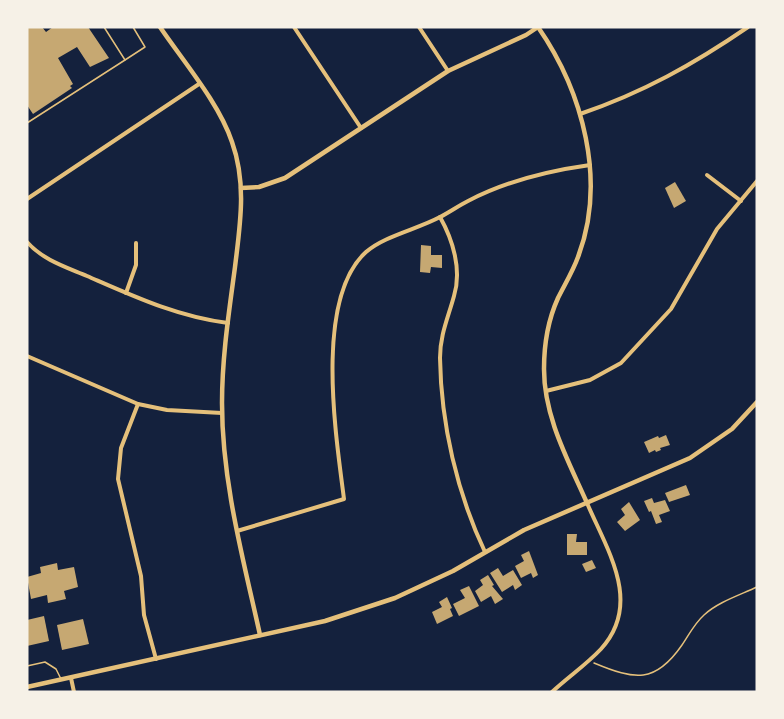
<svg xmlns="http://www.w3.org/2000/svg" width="784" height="719" viewBox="0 0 784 719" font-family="'Open Sans',sans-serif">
<rect width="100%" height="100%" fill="#14213d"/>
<g fill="#c6a872">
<polygon points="27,27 42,27 46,32 53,27 88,27 109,58 90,67 77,47 58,58 73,84 70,86 72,88 33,114 27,105"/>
<polygon points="675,182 686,201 674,208 665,188"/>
<polygon points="421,245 431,246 431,255 442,255 442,268 431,267 430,273 420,272"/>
<polygon points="666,435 670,445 660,448 661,450 656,452 655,450 649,453 644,442 658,436 659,438"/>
<polygon points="686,485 690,495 669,502 665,493"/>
<polygon points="652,498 654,503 665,500 670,511 659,515 662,522 656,524 651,511 649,512 644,501"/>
<polygon points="629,502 640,520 625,531 617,522 625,515 621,509"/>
<polygon points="567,534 577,534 576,542 587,542 587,555 567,555"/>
<polygon points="529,551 538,575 533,578 531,573 521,578 515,566 524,561 521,555"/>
<polygon points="592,560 596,568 586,572 582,564"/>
<polygon points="57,563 58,570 74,567 78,587 64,591 66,599 48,603 47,595 31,599 27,577 41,573 40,567"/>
<polygon points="498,568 503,576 513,570 522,585 515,590 513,585 502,592 490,573"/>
<polygon points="488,575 494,585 492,586 503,599 495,604 491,596 481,602 475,591 483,585 480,580"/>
<polygon points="469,586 479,606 459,616 453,604 465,598 460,590"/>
<polygon points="447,597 452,608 450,609 453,616 437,624 432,612 442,607 439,602"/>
<polygon points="44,616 49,641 27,646 27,620"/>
<polygon points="83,619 89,644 62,650 57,625"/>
</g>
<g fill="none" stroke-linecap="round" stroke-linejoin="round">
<path stroke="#e5c07b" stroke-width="1.5" d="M 594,663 C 635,680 655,684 682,645 C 689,635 694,624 704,615 C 718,602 740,595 757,587"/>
<g stroke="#e5c07b" stroke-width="1.5">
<polyline points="125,60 145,47 133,27"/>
<polyline points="27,123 125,60 104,27"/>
<polyline points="27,666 45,662 56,669 61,679"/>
</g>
<g stroke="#e5c07b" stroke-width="4">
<polyline points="294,27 361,128"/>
<polyline points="419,27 448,71"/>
<path d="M 580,114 C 642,93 694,64 748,27"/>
<polyline points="707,175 741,201"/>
<polyline points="27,199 199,84"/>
<path d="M 440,217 C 453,240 462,270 454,296 C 448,318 440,335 440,358 C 441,424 457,493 485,552"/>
<path d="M 27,242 C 43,260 66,267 87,276 C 133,296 178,317 228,323"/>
<polyline points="126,293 136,265 136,243"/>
<polyline points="27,356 138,404 167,410 222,413"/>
<polyline points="546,391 590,380 621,363 671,309 717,229 757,181"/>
<polyline points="138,404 121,448 118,479 141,576 144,615 156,659"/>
<path d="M 237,531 L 344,499 C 336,436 314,299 366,252 C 384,236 418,229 440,217 C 450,212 458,206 468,201 C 506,181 547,171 590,165"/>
<polyline points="71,678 74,692"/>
<path d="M 552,692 C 568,677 586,665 601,649 C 643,603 607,550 587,503"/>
</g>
<g stroke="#e5c07b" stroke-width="4.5">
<path d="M 160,27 C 183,61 219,103 232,142 C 247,184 240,225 235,267 C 229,312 222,357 222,403 C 222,482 243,558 260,635"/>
<path d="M 538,27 C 583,92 607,181 578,257 C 573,271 565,284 558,298 C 548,320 544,345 544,369 C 544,417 568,460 587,503"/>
<polyline points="241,188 259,187 285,178 448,71 526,35 538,27"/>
<polyline points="27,687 325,621 395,598 453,571 524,530 690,458 732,429 757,402"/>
</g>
</g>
<rect width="784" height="719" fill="none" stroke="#f6f1e7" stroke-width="57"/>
</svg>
